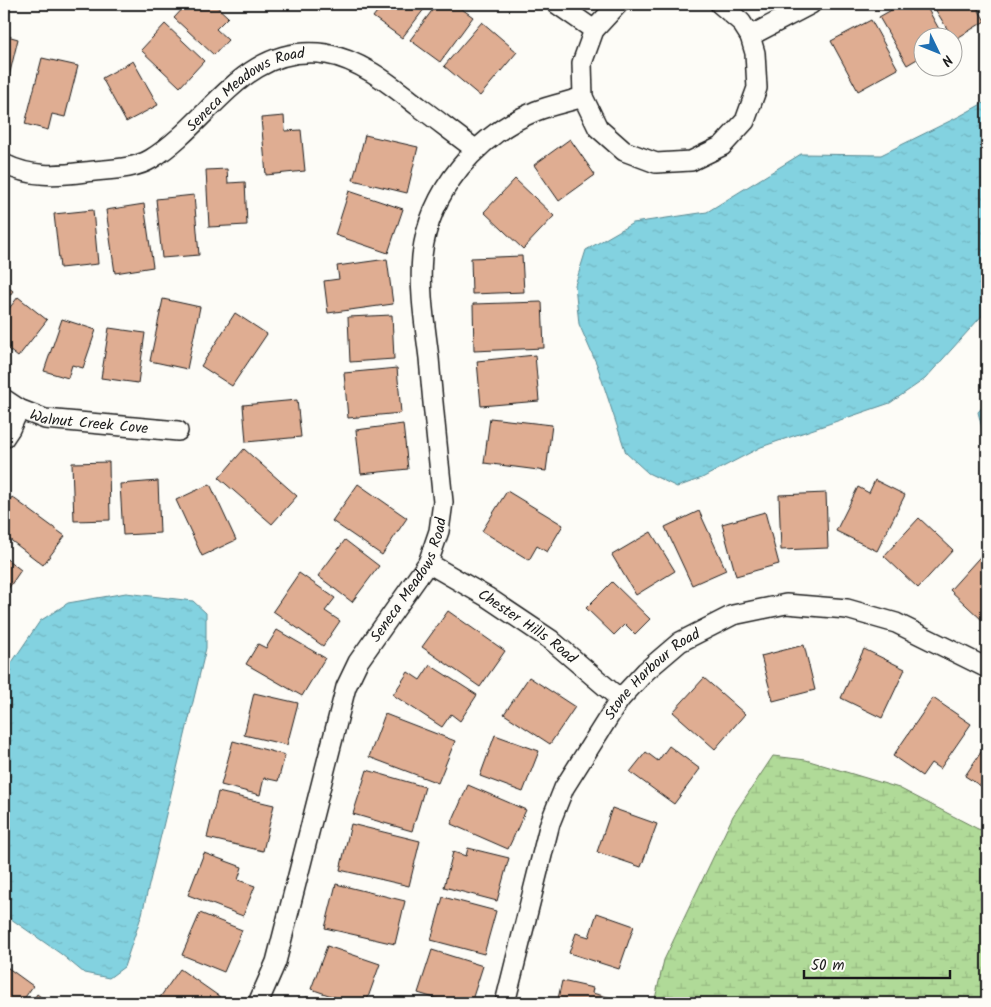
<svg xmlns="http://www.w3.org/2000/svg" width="991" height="1007" viewBox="0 0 991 1007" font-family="Kalam,sans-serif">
<defs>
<pattern id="wetland-marsh" width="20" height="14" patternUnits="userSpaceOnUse" patternTransform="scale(1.25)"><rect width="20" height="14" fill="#b0da98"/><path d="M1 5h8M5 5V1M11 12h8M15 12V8" fill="none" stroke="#97ba82"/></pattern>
<pattern id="water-ripples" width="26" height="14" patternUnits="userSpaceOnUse" patternTransform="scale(1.25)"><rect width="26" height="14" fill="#83d2e0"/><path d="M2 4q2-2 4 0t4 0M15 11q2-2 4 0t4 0" fill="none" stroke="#71b4c0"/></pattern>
</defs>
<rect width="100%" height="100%" fill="#fdfcf7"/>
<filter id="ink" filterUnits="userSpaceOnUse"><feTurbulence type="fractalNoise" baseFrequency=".02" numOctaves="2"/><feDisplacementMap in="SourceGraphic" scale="10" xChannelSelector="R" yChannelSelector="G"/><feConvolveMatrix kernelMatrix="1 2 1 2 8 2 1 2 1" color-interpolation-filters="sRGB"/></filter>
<g filter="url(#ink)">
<polygon fill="url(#wetland-marsh)" stroke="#667b5a" points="773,756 806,760 899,788 978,829 987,831 987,1003 654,1003 664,960 733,816"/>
<g fill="url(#water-ripples)" stroke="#5a8992">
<polygon points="987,101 987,310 925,379 890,403 761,447 702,478 677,487 648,473 626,453 597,365 579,324 575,285 586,250 633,223 707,212 801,154 881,155 960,116"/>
<polygon points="987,402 987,443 985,440 978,412"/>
<polygon points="126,593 193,601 206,613 206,648 142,914 124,967 109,978 84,973 61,954 4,914 4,674 40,621 68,603"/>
</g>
<g fill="#dfad92" stroke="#1c1c1c">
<polygon points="187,4 214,4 228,17 216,29 228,40 214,55 174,18"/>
<polygon points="383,4 428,4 402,38 373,17"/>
<polygon points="437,4 455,4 473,17 440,62 410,40"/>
<polygon points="902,4 925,4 944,38 924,38 924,55 907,65 879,17"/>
<polygon points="932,4 975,4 985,21 954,40"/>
<polygon points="871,20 898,69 858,91 831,41"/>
<polygon points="482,22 517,52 480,96 444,66"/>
<polygon points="165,24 204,61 180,87 141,50"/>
<polygon points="4,35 18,39 5,93 4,93"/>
<polygon points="42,58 78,66 65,117 52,114 48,130 25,124"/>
<polygon points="133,61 158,105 126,122 102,78"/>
<polygon points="284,116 285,131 301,130 305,171 266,175 261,118"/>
<polygon points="365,135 418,147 407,193 353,180"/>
<polygon points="570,139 595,175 559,201 534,165"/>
<polygon points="227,169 228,183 245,182 247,225 209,227 206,170"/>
<polygon points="515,179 554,216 523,249 484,212"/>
<polygon points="349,191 403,209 388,253 335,235"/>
<polygon points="194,195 199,255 162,258 156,199"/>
<polygon points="144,204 153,267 115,273 106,210"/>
<polygon points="93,210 98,264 60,268 54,214"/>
<polygon points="522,256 524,292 472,294 471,258"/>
<polygon points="387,259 393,304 328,313 324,281 339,279 337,266"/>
<polygon points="4,284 13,291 4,303"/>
<polygon points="18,297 47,320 18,357 4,346 4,315"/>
<polygon points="163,299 200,307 187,369 150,361"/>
<polygon points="542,302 544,348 474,351 473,304"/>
<polygon points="235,313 267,334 232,386 201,366"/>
<polygon points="392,315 394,359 350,362 348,317"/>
<polygon points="62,319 96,330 83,368 72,365 68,378 44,371"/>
<polygon points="109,328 145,333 138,383 101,378"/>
<polygon points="535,355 539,401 481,406 477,361"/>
<polygon points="397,368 401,413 348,418 344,373"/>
<polygon points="297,400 301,437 246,442 243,405"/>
<polygon points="490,418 552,425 546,471 484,463"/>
<polygon points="403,424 408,469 361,474 356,430"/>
<polygon points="244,449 297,496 272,524 219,478"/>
<polygon points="109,462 110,520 74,521 72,463"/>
<polygon points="875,480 905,495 877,551 836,531 858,487 869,493"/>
<polygon points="158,481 160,533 123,535 120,484"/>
<polygon points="210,484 236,540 202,556 176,500"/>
<polygon points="358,484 407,518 382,555 332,521"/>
<polygon points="507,491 563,525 547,552 537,546 529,560 482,531"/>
<polygon points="826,493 828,548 781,550 779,495"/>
<polygon points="12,497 65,536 43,565 4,535 4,508"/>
<polygon points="699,511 726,570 692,585 665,527"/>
<polygon points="765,512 779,564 736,576 722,524"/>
<polygon points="919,518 953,550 918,588 884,556"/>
<polygon points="651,532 675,571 636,595 612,555"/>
<polygon points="345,540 379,566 352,602 318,576"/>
<polygon points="987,549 987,616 983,621 950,590"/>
<polygon points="4,557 21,570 4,595"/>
<polygon points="299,573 335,598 325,611 340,621 323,646 273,611"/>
<polygon points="612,582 650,619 635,634 625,624 614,635 586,608"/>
<polygon points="448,611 505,651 480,687 422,647"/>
<polygon points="277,630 325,658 302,696 246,664 258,644 266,648"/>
<polygon points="804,645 815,690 773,701 761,656"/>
<polygon points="864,649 905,669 882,718 841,698"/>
<polygon points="430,665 477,695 460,721 451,714 442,727 393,695 408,672 420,680"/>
<polygon points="529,677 575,707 550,744 504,714"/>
<polygon points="704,678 745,714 715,749 673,712"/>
<polygon points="254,693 298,703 287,745 244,735"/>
<polygon points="933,698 971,724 940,769 931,763 922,776 893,756"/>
<polygon points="385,714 455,741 438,783 369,757"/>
<polygon points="495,735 539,751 523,792 480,776"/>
<polygon points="233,741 285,755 278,781 264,778 260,795 221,785"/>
<polygon points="987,743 987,790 965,776"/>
<polygon points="669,746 700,769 674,804 630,772 646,752 658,761"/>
<polygon points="367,770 425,787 412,831 353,814"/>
<polygon points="468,785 526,810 508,849 451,824"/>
<polygon points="218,792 274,805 263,851 207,838"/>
<polygon points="612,808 657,824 641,867 597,852"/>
<polygon points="351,824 420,841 409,886 340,870"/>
<polygon points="468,848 509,858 497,901 444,887 453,852 466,856"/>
<polygon points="204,853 242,867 238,880 255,886 243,916 188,895"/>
<polygon points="336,884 405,901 395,944 325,928"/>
<polygon points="443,897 496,911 484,954 431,940"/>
<polygon points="200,913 242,930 224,972 182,955"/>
<polygon points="597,913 634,926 619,969 569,953 576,933 589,937"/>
<polygon points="327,946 380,964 366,1003 352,1003 311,989"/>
<polygon points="432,950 483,966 471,1003 450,1003 418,993"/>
<polygon points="4,965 33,986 21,1003 4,1003"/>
<polygon points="180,969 220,997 216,1003 156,1003"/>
<polygon points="562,981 593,988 592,993 612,998 611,1003 557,1003"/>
<polygon points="37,994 49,1003 31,1003"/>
<polygon points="306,997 319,1003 303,1003"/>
</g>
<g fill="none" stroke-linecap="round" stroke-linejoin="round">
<defs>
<g id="minor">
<polyline points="557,4 594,30"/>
<polyline points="618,4 594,30 582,63 583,97 598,128 624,151 656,163 691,161 722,146 745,121 757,88 755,53 750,36 741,22 720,4"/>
<polyline points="750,36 811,4"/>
<path id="s1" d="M 4,164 C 30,177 56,176 85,172 C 106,169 133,170 151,159 C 211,122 244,42 326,54 C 361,60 391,85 418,106 C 437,120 456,135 475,149"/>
<path id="s2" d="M 4,399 L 19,409 L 45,419 L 178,431"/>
<polyline points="4,438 10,429 19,409"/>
<path id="s3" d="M 428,563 L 487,597 L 551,640 L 620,699"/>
<path id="s4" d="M 258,1003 L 276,962 L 346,687 L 358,662 L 428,563 L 439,531 L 443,502 C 438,454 433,406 429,358 C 425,325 419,290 422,256 C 429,191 477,135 536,111 C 551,105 568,102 583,97"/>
<path id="s5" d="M 505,1003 L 550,823 L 564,788 L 620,699 L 646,671 L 680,642 L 733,615 L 786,604 L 847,609 L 896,623 L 987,668"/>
</g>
</defs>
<use href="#minor" stroke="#1c1c1c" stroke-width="22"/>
<use href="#minor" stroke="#fdfcf7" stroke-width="19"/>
</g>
</g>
<g text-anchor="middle" stroke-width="4" stroke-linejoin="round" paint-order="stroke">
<g font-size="15" fill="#1c1c1c" stroke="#fdfcf7">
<text dy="5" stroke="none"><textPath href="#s1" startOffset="270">Seneca Meadows Road</textPath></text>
<text dy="5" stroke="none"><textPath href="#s2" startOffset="90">Walnut Creek Cove</textPath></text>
<text dy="5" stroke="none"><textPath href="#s4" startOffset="454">Seneca Meadows Road</textPath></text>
<text dy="5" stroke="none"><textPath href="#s3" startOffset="118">Chester Hills Road</textPath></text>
<text dy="5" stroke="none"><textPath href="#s5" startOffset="369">Stone Harbour Road</textPath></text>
</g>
</g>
<rect width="991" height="1007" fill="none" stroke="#fdfcf7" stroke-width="20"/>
<rect x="10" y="10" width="971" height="987" fill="none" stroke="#1c1c1c" stroke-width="2" filter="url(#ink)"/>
<g transform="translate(938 52) rotate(133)"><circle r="24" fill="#fdfcf7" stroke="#a3a29f"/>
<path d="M0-4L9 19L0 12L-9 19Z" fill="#1f6fb2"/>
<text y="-8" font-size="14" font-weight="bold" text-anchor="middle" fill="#1c1c1c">N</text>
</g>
<path d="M804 970v8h146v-8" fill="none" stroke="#1c1c1c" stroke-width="2.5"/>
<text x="811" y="970" font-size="15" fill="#1c1c1c" stroke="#fdfcf7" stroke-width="4" paint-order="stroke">50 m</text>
</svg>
